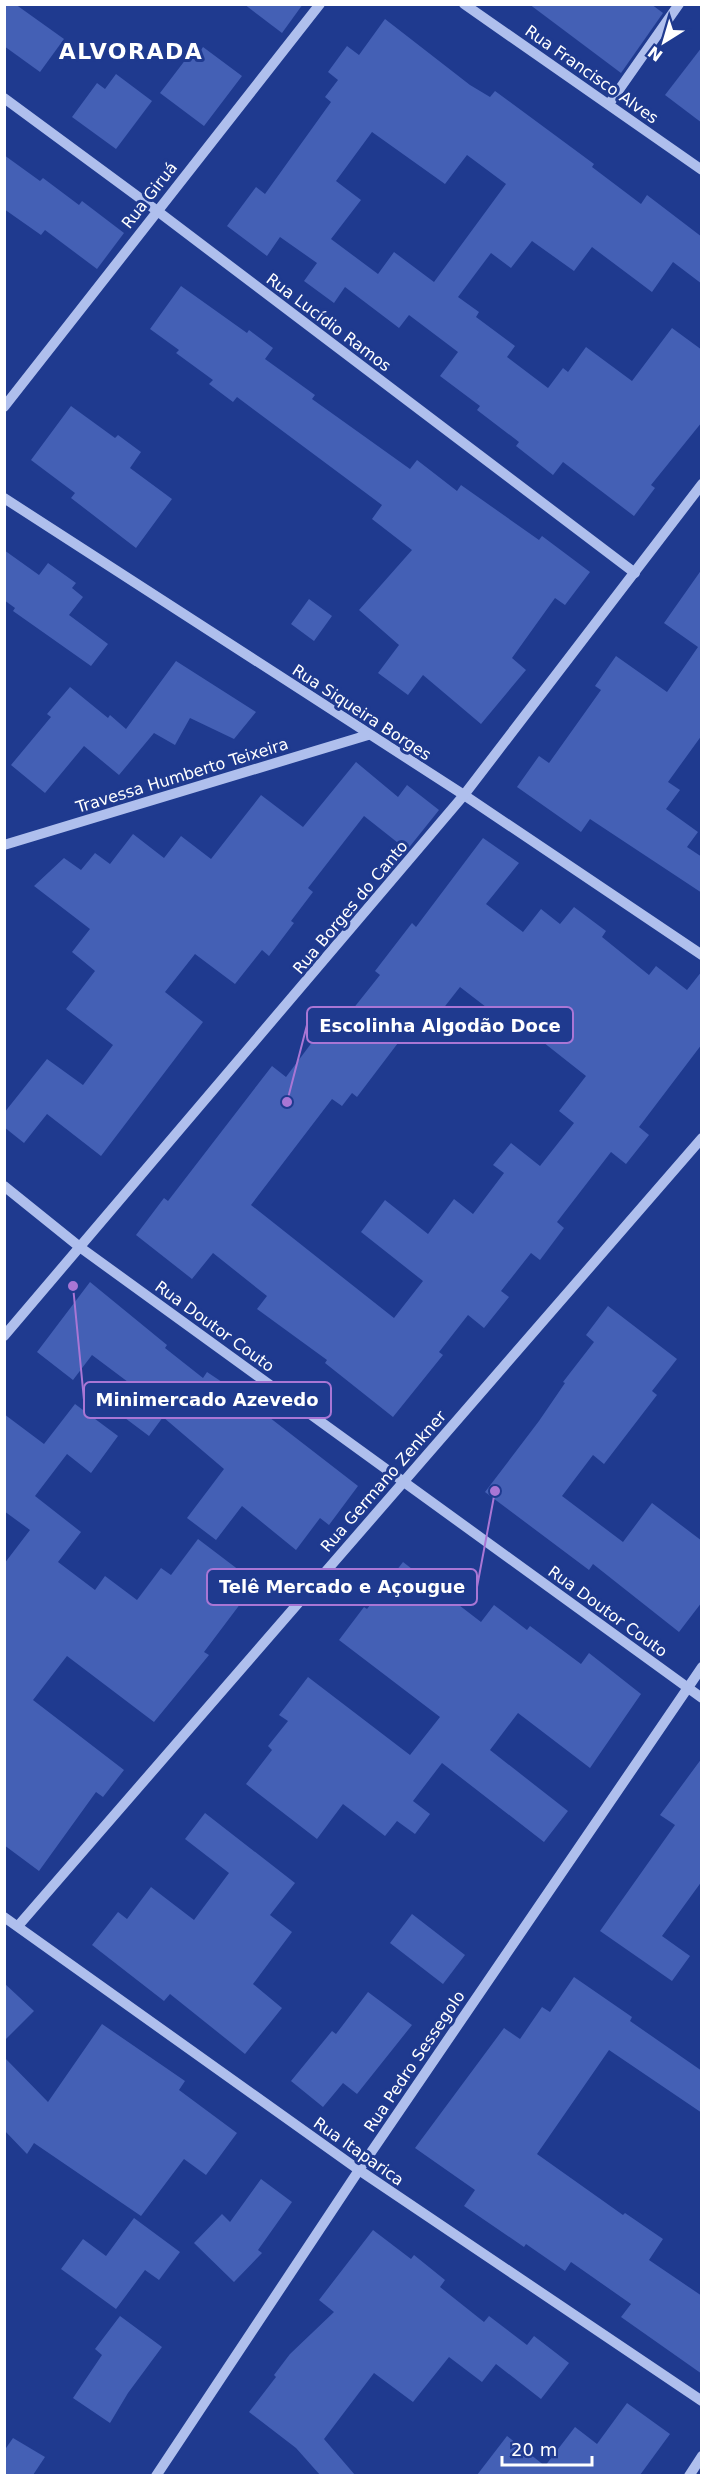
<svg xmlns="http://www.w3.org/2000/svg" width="706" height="2480" viewBox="0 0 706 2480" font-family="'DejaVu Sans',sans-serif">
<rect width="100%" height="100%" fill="#1f3a8f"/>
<g fill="#4460b5" fill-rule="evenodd">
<polygon points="4,4 15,4 64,39 40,72 4,46"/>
<polygon points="244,4 303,4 282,33"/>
<polygon points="529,4 651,4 663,13 621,73"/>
<path d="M 385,19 L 470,85 L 490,97 L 495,91 L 594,164 L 592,167 L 641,204 L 647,195 L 702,237 L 702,284 L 673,262 L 652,292 L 592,247 L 574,271 L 532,241 L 511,268 L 491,253 L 458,297 L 479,312 L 476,317 L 515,346 L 507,357 L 548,388 L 563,368 L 568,372 L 586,347 L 632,381 L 672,328 L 702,350 L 702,422 L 651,485 L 655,488 L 634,516 L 563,462 L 553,475 L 516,446 L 519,442 L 477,410 L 480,406 L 440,376 L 458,352 L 409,315 L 399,328 L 345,287 L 334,303 L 304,281 L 317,263 L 280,237 L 267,256 L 227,226 L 256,187 L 265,194 L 331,102 L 325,97 L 338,80 L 328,72 L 347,46 L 359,55 ZM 372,132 L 445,184 L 467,155 L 506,184 L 434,282 L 394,252 L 378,274 L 331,239 L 361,200 L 336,181 Z"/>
<polygon points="196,46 201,50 203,47 242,76 204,126 160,93"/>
<polygon points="702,47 702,123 665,95"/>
<polygon points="116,74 152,101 116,149 72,117 97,83 105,89"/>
<polygon points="4,155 40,181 43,178 79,205 82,201 124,233 97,269 45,230 41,235 4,209"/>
<polygon points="181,286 247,333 249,330 273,348 265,359 315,395 312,399 410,469 417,460 457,491 461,485 539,540 542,536 590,572 565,605 555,598 512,658 526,670 481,724 423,675 408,695 378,673 399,645 359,610 412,550 372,519 382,505 237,397 233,402 209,384 213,380 176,353 179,350 150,329"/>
<polygon points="71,406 115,438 118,435 141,452 130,468 172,499 136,548 71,498 75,493 31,460"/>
<polygon points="4,550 39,575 48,563 76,583 72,588 83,597 69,615 108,644 91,666 13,611 15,608 4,600"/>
<polygon points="702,569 702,735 668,782 680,790 666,809 698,832 687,847 702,857 702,893 590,819 581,832 517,787 539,756 549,763 601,690 595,686 616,656 667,692 698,647 664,623"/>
<polygon points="309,599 332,616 314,641 291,624"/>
<polygon points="176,661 256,712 234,739 190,718 175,745 154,733 119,775 84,746 45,793 11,765 51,717 47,714 70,687 108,718 110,715 126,729"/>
<polygon points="356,762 398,797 407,785 439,810 407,850 364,816 308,888 313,892 291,921 294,923 269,956 262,950 235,984 195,954 165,992 203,1022 101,1156 47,1114 24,1143 4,1127 4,1113 47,1059 83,1085 113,1045 66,1009 95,971 72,952 90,929 34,886 64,858 81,870 95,853 110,864 133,834 164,858 181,836 211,859 261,795 303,827"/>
<path d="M 483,838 L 519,863 L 486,904 L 523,932 L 541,909 L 560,924 L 574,907 L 606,931 L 602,937 L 649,975 L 656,966 L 687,990 L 702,971 L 702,1044 L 639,1127 L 649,1135 L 626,1164 L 611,1152 L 557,1222 L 564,1228 L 540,1260 L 531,1253 L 501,1291 L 509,1297 L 484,1328 L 468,1315 L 439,1352 L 443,1355 L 393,1417 L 325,1363 L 327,1360 L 257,1309 L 267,1296 L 213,1253 L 192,1279 L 136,1235 L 164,1198 L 168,1201 L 272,1066 L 286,1077 L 316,1037 L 325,1044 L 380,975 L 375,971 L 412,923 L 416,927 ZM 460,987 L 525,1037 L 529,1031 L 586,1076 L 559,1111 L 574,1123 L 540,1166 L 511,1143 L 493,1165 L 504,1173 L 473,1214 L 454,1199 L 428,1234 L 385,1200 L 361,1232 L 423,1281 L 394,1318 L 251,1205 L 332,1099 L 342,1106 L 352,1093 L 357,1097 L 423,1010 L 435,1019 Z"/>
<polygon points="90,1282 167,1345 165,1348 203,1378 207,1372 234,1390 358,1486 329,1525 320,1518 296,1550 242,1506 216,1540 187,1518 224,1469 163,1417 149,1436 121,1415 140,1391 92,1355 73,1380 37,1352"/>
<polygon points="608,1306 677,1359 652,1391 657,1395 604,1464 593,1455 562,1496 623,1542 652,1503 702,1541 702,1602 679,1632 593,1564 589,1570 485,1492 539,1421 565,1383 563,1382 594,1342 586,1335"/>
<polygon points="75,1404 118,1436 91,1473 67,1454 35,1496 81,1532 58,1562 95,1590 105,1576 137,1600 161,1568 171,1575 198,1539 256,1583 204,1652 209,1655 154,1722 67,1656 33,1700 124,1770 103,1797 96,1792 39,1871 4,1845 4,1564 30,1530 4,1511 4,1414 44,1444"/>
<polygon points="403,1562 481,1622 494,1605 527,1630 530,1626 581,1664 589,1653 641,1694 590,1768 518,1713 490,1750 568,1811 544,1842 442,1763 413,1801 430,1814 415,1834 397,1821 385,1836 343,1804 317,1839 246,1784 272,1750 268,1746 288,1721 279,1715 308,1677 410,1755 440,1717 339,1640 364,1607 367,1609"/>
<polygon points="702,1758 702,1881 662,1936 690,1956 672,1981 600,1931 675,1825 660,1815"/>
<polygon points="205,1813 295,1883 270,1915 292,1932 253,1984 282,2008 245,2054 170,1994 164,2001 92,1945 118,1912 127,1919 151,1887 194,1920 229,1873 185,1839"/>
<polygon points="412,1914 465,1955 443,1984 390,1943"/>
<polygon points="574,1977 632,2017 630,2021 702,2071 702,2113 609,2050 537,2154 623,2215 625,2213 663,2239 649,2260 702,2296 702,2374 621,2317 631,2304 571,2262 565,2271 526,2244 524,2247 464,2206 475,2190 415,2148 504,2028 520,2039 542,2007 550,2012"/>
<polygon points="4,1983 34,2011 4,2041"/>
<polygon points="368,1992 412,2025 357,2094 343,2083 323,2107 291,2081 332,2031 336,2034"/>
<polygon points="102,2024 185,2081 179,2090 237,2133 206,2175 184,2159 141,2216 34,2143 27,2154 4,2130 4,2057 48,2102"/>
<polygon points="261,2179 292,2202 258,2250 262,2253 234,2282 194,2243 222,2214 230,2222"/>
<polygon points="134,2218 180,2252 159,2280 145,2270 116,2309 61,2269 83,2239 106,2256"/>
<polygon points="373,2230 411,2259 414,2255 445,2280 440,2287 484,2322 489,2316 527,2345 534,2336 569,2363 541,2399 496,2364 482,2382 449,2357 413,2402 374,2373 324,2439 355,2475 320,2475 296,2448 249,2412 276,2377 274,2375 290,2354 334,2312 319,2300"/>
<polygon points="120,2316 162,2347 128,2393 110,2423 73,2398 102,2355 95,2349"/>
<polygon points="627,2403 670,2434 640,2475 477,2475 507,2436 545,2466 575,2427 597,2444"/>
<polygon points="13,2438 45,2457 33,2475 4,2475 4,2451"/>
</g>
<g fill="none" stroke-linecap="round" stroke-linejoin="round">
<g stroke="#afbfed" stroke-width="10">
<polyline points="464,4 702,170"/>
<polyline points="4,98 156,210 635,573"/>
<polyline points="609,104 679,4"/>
<polyline points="4,407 320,4"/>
<polyline points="4,498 464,795 702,955"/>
<polyline points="4,845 368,735"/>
<polyline points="4,1186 81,1248 702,1698"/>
<polyline points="4,1336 464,795 702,484"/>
<polyline points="4,1917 359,2170 702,2401"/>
<polyline points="18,1926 702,1138"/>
<polyline points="156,2476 359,2170 702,1667"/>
<polyline points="689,2476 702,2456"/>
</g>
</g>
<g text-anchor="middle" stroke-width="6" stroke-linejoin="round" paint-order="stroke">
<g font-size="16" fill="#fff" stroke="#1f3a8f">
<text transform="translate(592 74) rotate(35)" y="6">Rua Francisco Alves</text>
<text transform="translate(149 195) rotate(-52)" y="6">Rua Giruá</text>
<text transform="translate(329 322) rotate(37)" y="6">Rua Lucídio Ramos</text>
<text transform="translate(362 712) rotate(33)" y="6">Rua Siqueira Borges</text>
<text transform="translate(182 775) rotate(-17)" y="6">Travessa Humberto Teixeira</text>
<text transform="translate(350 907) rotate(-50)" y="6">Rua Borges do Canto</text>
<text transform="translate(215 1326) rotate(36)" y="6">Rua Doutor Couto</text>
<text transform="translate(383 1481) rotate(-49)" y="6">Rua Germano Zenkner</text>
<text transform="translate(608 1611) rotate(36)" y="6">Rua Doutor Couto</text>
<text transform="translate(414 2061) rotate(-56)" y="6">Rua Pedro Sessegolo</text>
<text transform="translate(359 2151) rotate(35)" y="6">Rua Itaparica</text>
</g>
<g font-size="22" font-weight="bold" letter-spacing="1.5" fill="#fff" stroke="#1f3a8f">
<text x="131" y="59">ALVORADA</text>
</g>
</g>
<path fill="none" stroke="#a976d5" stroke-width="2" d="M287 1102L307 1025M73 1286L84 1400M495 1491L477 1587"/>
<g fill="#a976d5" stroke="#1f3a8f" stroke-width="2">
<circle cx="287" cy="1102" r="6"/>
<circle cx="73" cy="1286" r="6"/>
<circle cx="495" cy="1491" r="6"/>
</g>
<g fill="#1f3a8f" stroke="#a976d5" stroke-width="2">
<rect x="307" y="1007" width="266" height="36" rx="6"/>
<rect x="84" y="1382" width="247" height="36" rx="6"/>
<rect x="207" y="1569" width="270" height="36" rx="6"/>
</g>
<g font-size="18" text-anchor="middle" font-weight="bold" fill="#fff">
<text x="440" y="1032">Escolinha Algodão Doce</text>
<text x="207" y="1406">Minimercado Azevedo</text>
<text x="342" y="1593">Telê Mercado e Açougue</text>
</g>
<rect width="706" height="2480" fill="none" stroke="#ffffff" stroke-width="12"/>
<g transform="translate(664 42) rotate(217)" stroke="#1f3a8f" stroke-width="4.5" paint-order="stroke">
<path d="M0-4.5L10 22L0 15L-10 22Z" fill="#ffffff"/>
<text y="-9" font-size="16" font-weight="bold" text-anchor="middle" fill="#ffffff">N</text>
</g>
<path d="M502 2456v9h90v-9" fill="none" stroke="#ffffff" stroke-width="3"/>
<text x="511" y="2456" font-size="18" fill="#ffffff" stroke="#1f3a8f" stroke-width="4.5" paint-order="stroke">20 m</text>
</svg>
